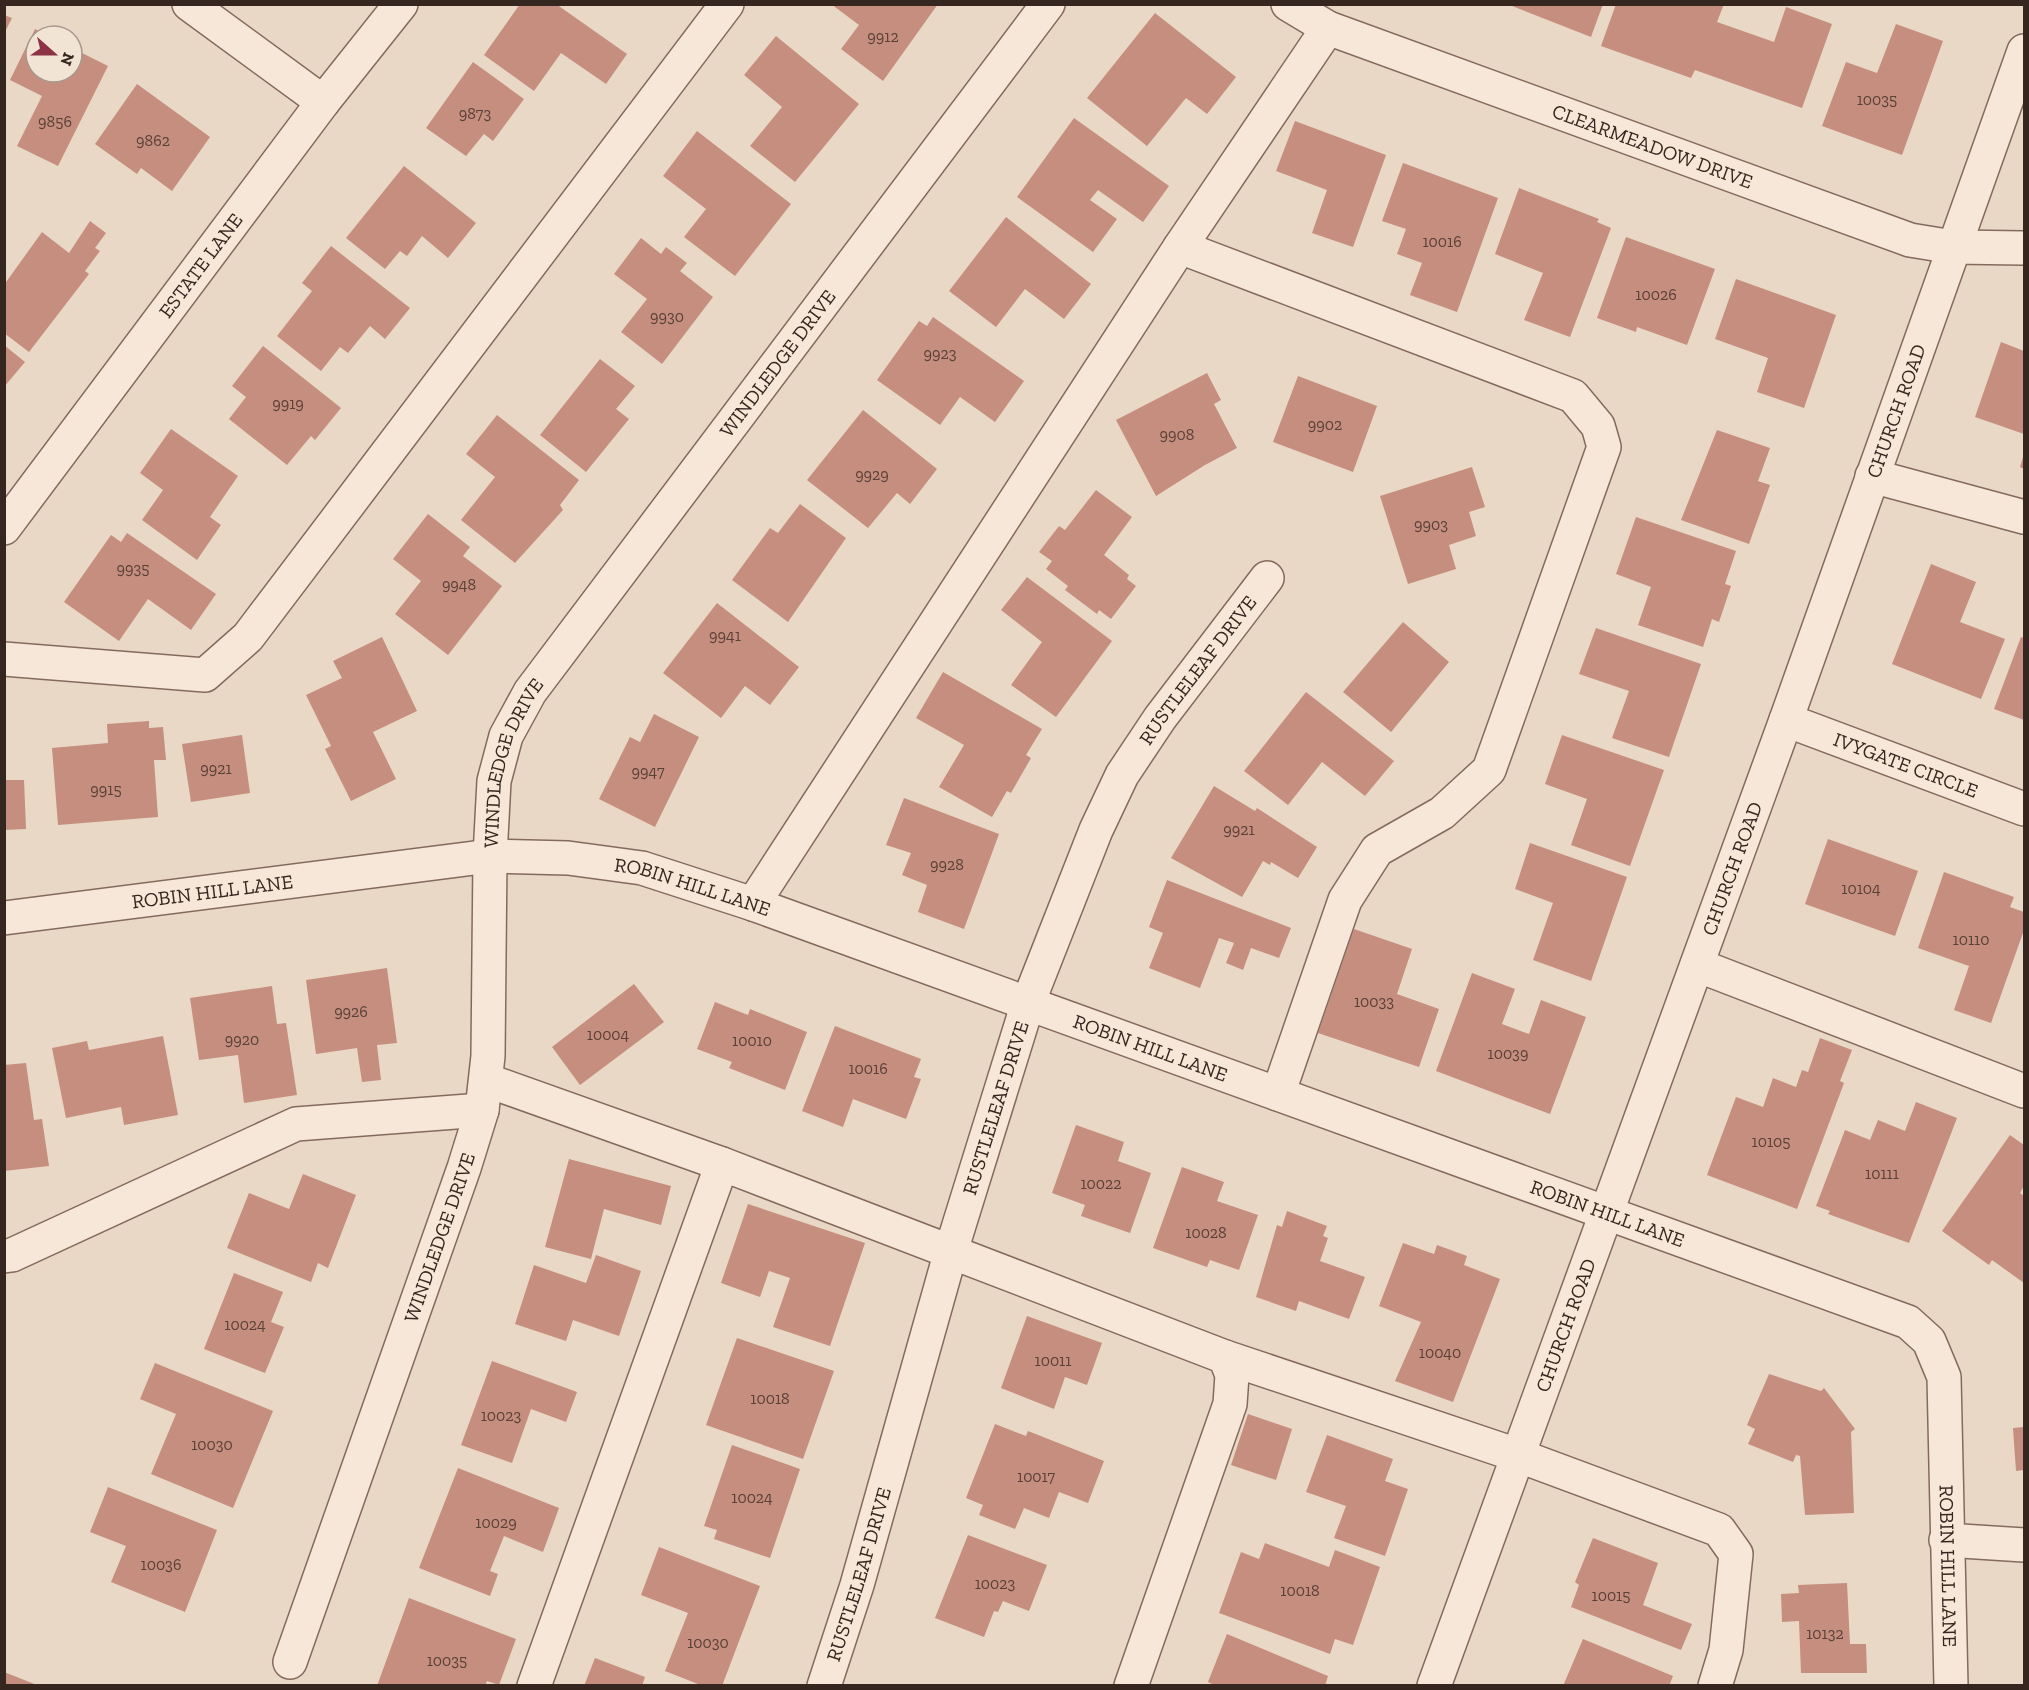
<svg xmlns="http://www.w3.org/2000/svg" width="2029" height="1690" viewBox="0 0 2029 1690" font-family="'Zilla Slab',serif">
<rect width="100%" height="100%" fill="#ead8c6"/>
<g fill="#c58e7f">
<polygon points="520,4 556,4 627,54 606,84 561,53 534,91 484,55"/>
<polygon points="831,4 938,4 883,81 841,49 859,25"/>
<polygon points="1507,4 1603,4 1591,37"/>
<polygon points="1616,4 1724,4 1717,22 1774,42 1786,7 1832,24 1802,108 1695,70 1691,78 1601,46"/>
<polygon points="1155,13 1236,77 1207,114 1186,98 1147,146 1087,98"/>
<polygon points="4,15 12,18 4,34"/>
<polygon points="1896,24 1943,41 1902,155 1822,126 1846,62 1877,73"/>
<polygon points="35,29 48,36 36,36 36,72 72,72 72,48 108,66 58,166 17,146 42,96 10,80"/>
<polygon points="776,36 859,104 795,182 750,146 782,107 744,75"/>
<polygon points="473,62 524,99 493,141 484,134 466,156 426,128"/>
<polygon points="137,84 210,137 172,191 141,168 137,174 95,144"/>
<polygon points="1074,118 1169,186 1143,222 1098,190 1090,200 1117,219 1093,252 1017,197"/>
<polygon points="1295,121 1386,155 1353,247 1312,233 1327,190 1276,171"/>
<polygon points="697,131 791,204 735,276 684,237 706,209 663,176"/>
<polygon points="1403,163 1498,198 1457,312 1410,295 1422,263 1397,254 1406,229 1382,221"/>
<polygon points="404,166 476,223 448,258 422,236 407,256 400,251 385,269 346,238"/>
<polygon points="1519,188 1599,219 1597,222 1611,228 1570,337 1524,320 1543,273 1495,254"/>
<polygon points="1006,217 1091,284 1064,319 1025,289 996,327 949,291"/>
<polygon points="90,221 106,233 95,248 100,251 85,271 89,274 29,352 4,333 4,285 42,232 69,253"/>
<polygon points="1626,237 1715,269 1687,345 1637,327 1636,332 1597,318"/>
<polygon points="641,238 661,254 666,247 687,263 680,271 713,297 662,364 621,332 647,299 614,274"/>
<polygon points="331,246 410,308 385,339 370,326 348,353 340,347 321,371 277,336 312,291 302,283"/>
<polygon points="1736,279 1836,315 1804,408 1757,392 1768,358 1715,339"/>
<polygon points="933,317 1024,381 995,422 960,397 940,425 877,380 919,321 927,326"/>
<polygon points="2001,342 2024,351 2024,434 1975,417"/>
<polygon points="4,345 25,362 4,387"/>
<polygon points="263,346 341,408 315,440 311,436 287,465 229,419 246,397 232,386"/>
<polygon points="600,359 635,386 616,409 629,419 586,472 540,435"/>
<polygon points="1207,373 1221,400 1214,404 1237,448 1205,465 1156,496 1116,420"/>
<polygon points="1298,376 1377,406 1353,472 1273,442"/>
<polygon points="863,410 937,469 910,504 897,493 868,528 807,480"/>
<polygon points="497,415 579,480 560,505 563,510 515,563 461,520 495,477 466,454"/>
<polygon points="171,429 238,476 210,517 221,525 197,560 142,520 163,490 140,473"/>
<polygon points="1717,430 1770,448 1758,481 1770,485 1749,544 1681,520"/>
<polygon points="2024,454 2024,469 2020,467"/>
<polygon points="1472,467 1485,507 1469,512 1476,536 1449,545 1456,569 1408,584 1380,496"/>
<polygon points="1096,490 1132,517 1104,555 1129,575 1127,579 1136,586 1111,619 1099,610 1097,614 1065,590 1068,586 1046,569 1052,561 1039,552 1059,526 1065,530"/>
<polygon points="800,504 846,538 788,622 732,580 770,528 778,533"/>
<polygon points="428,514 470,547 463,556 502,586 448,655 395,614 421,581 393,559"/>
<polygon points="1636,517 1736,551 1725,584 1731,586 1719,622 1712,619 1703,647 1638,625 1651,587 1616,574"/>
<polygon points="127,533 216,594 191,630 148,599 119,641 64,602 111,535 121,542"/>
<polygon points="1931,564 1976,582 1960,622 2005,639 1981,699 1892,664"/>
<polygon points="1027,577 1112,641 1056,717 1011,685 1042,642 1001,610"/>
<polygon points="717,603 799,667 770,705 745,686 721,718 663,673"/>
<polygon points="1403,622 1449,662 1391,732 1343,692"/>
<polygon points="1596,628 1701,664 1669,757 1612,738 1629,691 1579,674"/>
<polygon points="382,637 417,711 373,732 396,779 351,801 325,749 331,746 306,695 342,678 333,661"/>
<polygon points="2021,637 2024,638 2024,720 1994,709"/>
<polygon points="943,672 1042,729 1026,755 1031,758 1011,793 1007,791 992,817 939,787 964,745 916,718"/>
<polygon points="1306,692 1394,761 1365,796 1322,762 1288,805 1244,771"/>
<polygon points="654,714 699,737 655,827 599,799 630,737 640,742"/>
<polygon points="149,721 149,728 163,727 166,760 154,760 158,817 58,825 52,748 108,743 107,724"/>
<polygon points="242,735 250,793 191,802 182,744"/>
<polygon points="1562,735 1664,770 1630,866 1571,845 1587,799 1545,784"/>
<polygon points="4,780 24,780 26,829 4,830"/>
<polygon points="1214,786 1255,811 1257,808 1317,847 1298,878 1271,862 1270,865 1263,861 1242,897 1171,858"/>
<polygon points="904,798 999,834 964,929 918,912 927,885 902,875 911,853 886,845"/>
<polygon points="1828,839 1918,871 1895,936 1805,904"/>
<polygon points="1530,843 1627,877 1591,981 1533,960 1553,903 1515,889"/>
<polygon points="1944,872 2014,897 2010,907 2024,912 2024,930 1991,1023 1954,1010 1969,966 1918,948"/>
<polygon points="1167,880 1291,928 1279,958 1251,948 1243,970 1226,963 1234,943 1219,938 1200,988 1149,968 1163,933 1149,927"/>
<polygon points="1354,929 1412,949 1397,994 1439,1009 1419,1067 1318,1033"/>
<polygon points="387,968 397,1043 377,1045 381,1080 362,1082 357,1048 316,1054 306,980"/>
<polygon points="1472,973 1515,989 1502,1024 1529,1034 1541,1000 1586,1017 1550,1114 1436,1071"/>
<polygon points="634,984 664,1022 580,1085 552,1047"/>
<polygon points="272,986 277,1024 286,1023 297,1095 244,1103 238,1055 199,1060 190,998"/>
<polygon points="715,1002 748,1015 750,1009 807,1032 785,1090 729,1068 732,1062 697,1049"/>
<polygon points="835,1026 921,1059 914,1077 921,1079 906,1119 853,1099 843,1127 802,1111"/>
<polygon points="163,1036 178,1115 124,1125 121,1107 66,1118 52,1048 87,1041 89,1050"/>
<polygon points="1820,1038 1852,1050 1840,1081 1844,1083 1797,1209 1707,1175 1736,1097 1763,1107 1773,1078 1796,1087 1802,1070 1808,1072"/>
<polygon points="26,1063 34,1120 42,1119 49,1166 4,1171 4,1065"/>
<polygon points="1916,1102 1957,1118 1909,1243 1828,1214 1830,1211 1816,1206 1845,1130 1870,1140 1878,1120 1905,1131"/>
<polygon points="1076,1125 1124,1142 1118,1161 1151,1173 1130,1233 1081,1216 1085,1205 1052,1193"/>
<polygon points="2010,1135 2024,1145 2024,1186 2020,1193 2024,1196 2024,1283 1992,1260 1989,1265 1942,1231"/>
<polygon points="569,1159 671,1186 661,1225 604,1209 591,1259 545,1247"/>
<polygon points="1182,1167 1224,1182 1217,1201 1258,1215 1239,1270 1210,1260 1207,1267 1153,1248"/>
<polygon points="303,1174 356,1195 328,1268 318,1263 311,1282 227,1248 249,1193 289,1209"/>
<polygon points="748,1204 865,1243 830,1346 773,1327 790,1278 769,1271 760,1297 721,1283"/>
<polygon points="1287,1211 1327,1226 1323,1236 1328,1238 1320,1261 1365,1277 1349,1319 1299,1301 1296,1311 1256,1297 1277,1225 1282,1227"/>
<polygon points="1403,1243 1434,1254 1437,1245 1467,1256 1464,1265 1500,1279 1453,1402 1395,1381 1421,1322 1379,1306"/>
<polygon points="596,1255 641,1271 619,1336 573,1320 566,1341 515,1324 534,1265 586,1283"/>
<polygon points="234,1273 283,1292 271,1322 284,1327 265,1373 204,1349"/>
<polygon points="1027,1316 1102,1343 1087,1385 1065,1377 1054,1409 1001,1388"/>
<polygon points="737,1338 834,1371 803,1459 706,1425"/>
<polygon points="492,1361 577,1392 566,1422 531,1409 512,1463 461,1445"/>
<polygon points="155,1363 273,1411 233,1508 151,1474 176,1414 140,1399"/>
<polygon points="1769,1374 1821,1391 1824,1388 1855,1429 1851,1432 1854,1513 1805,1515 1800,1456 1796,1455 1793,1462 1748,1444 1755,1429 1747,1425"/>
<polygon points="1248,1414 1292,1429 1276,1480 1231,1465"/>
<polygon points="995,1424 1026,1436 1028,1431 1104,1461 1088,1503 1059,1492 1049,1518 1024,1508 1015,1529 979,1515 983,1505 966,1498"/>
<polygon points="2024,1427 2024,1470 2016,1471 2013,1428"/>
<polygon points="1327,1435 1393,1459 1385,1481 1408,1489 1385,1556 1334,1538 1346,1506 1306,1492"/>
<polygon points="732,1445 800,1469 770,1558 714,1539 717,1530 704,1526"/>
<polygon points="458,1468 559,1508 543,1552 504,1536 490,1571 498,1574 490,1596 419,1568"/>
<polygon points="108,1487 217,1530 185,1612 111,1582 126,1546 90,1532"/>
<polygon points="968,1535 1047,1565 1029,1611 1003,1601 998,1612 994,1611 984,1637 935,1618"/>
<polygon points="1593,1538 1658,1563 1643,1605 1692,1624 1681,1650 1571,1607 1579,1585 1575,1582"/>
<polygon points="1265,1543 1329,1567 1335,1550 1380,1567 1353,1645 1335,1639 1330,1654 1219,1613 1241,1552 1259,1559"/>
<polygon points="659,1547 760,1586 722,1686 703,1686 665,1671 688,1613 641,1595"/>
<polygon points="1847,1583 1850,1644 1866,1644 1867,1673 1801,1673 1799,1621 1782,1622 1781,1594 1799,1593 1798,1585"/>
<polygon points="409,1598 516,1639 499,1685 487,1681 485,1686 377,1686"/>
<polygon points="1227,1634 1328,1676 1325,1686 1216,1686 1208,1682"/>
<polygon points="1583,1639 1673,1676 1669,1686 1563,1686"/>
<polygon points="595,1658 645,1677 642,1686 584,1686"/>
<polygon points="4,1672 37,1685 37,1686 4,1686"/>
</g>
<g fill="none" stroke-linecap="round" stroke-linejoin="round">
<defs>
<g id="minor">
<polyline points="189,4 323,102"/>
<path id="s1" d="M 1288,4 L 1328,28 L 1910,240 L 1953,247 L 2024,248"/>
<polyline points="1180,247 1573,396 1598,426 1604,447 1489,770 1442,813 1377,850 1345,900 1278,1094"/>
<polyline points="1872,476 2024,517"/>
<path id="s2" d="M 4,528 L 323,102 L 401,4"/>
<polyline points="4,659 205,675 248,637 727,4"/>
<path id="s3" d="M 1786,720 L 2024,809"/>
<polyline points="753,904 1180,247 1328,28"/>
<path id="s4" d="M 4,918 L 490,856 L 568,858 L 642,868 L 753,904 L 1908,1322 L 1929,1341 L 1944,1377 L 1951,1686"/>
<polyline points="1697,965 2024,1091"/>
<polyline points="486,1080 722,1164 1225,1357 1232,1375 1230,1404 1131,1686"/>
<polyline points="4,1256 12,1255 296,1124 482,1110"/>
<polyline points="1225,1357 1517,1455 1719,1530 1736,1554 1726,1650 1715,1686"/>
<polyline points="1946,1540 2024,1545"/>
<path id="s5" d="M 290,1662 L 464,1168 L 482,1110 L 488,1056 L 490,856 L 494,781 L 506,736 L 530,692 L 1048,4"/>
<polyline points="534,1686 722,1164"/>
<path id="s6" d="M 824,1686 L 857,1585 L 951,1251 L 1028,1003 L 1096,830 L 1122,775 L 1160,718 L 1267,578"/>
<path id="s7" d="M 1434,1686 L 1786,720 L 2024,51"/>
</g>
</defs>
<use href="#minor" stroke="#846a5d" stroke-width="36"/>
<use href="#minor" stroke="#f6e7d8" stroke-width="33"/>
</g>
<g text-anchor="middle" stroke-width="6" stroke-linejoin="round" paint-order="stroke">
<g font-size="16" fill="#594038">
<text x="883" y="42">9912</text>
<text x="1877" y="105">10035</text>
<text x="475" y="119">9873</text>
<text x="55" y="127">9856</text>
<text x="153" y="146">9862</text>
<text x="1442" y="247">10016</text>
<text x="1656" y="300">10026</text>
<text x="667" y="322">9930</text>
<text x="940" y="359">9923</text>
<text x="288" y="409">9919</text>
<text x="1325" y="430">9902</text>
<text x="1177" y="440">9908</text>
<text x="872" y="480">9929</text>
<text x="1431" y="530">9903</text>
<text x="133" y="574">9935</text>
<text x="459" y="590">9948</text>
<text x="725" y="641">9941</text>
<text x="216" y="774">9921</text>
<text x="648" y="777">9947</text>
<text x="106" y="795">9915</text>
<text x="1239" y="835">9921</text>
<text x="947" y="870">9928</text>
<text x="1861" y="894">10104</text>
<text x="1971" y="945">10110</text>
<text x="1374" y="1007">10033</text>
<text x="351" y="1017">9926</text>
<text x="608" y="1040">10004</text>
<text x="242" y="1045">9920</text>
<text x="752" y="1046">10010</text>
<text x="1508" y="1059">10039</text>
<text x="868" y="1074">10016</text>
<text x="1771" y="1147">10105</text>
<text x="1882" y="1179">10111</text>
<text x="1101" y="1189">10022</text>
<text x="1206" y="1238">10028</text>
<text x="245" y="1330">10024</text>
<text x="1440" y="1358">10040</text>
<text x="1053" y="1366">10011</text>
<text x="770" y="1404">10018</text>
<text x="501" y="1421">10023</text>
<text x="212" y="1450">10030</text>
<text x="1036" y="1482">10017</text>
<text x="752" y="1503">10024</text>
<text x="496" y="1528">10029</text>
<text x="161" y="1570">10036</text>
<text x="995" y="1589">10023</text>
<text x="1300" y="1596">10018</text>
<text x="1611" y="1601">10015</text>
<text x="1825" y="1639">10132</text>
<text x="708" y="1648">10030</text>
<text x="447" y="1666">10035</text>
</g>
<g font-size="20" fill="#352620" stroke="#f2e4d5">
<text dy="7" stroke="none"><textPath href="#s1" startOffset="392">CLEARMEADOW DRIVE</textPath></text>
<text dy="7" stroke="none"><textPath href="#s2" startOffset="328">ESTATE LANE</textPath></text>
<text dy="7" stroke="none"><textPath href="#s5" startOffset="1422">WINDLEDGE DRIVE</textPath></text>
<text dy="7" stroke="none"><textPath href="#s7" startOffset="1356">CHURCH ROAD</textPath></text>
<text dy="7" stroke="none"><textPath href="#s6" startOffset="1089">RUSTLELEAF DRIVE</textPath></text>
<text dy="7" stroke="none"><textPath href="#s3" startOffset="128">IVYGATE CIRCLE</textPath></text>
<text dy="7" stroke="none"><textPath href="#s5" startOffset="936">WINDLEDGE DRIVE</textPath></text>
<text dy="7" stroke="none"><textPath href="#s7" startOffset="870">CHURCH ROAD</textPath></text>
<text dy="7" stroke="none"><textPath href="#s4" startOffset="696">ROBIN HILL LANE</textPath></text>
<text dy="7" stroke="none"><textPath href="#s4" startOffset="210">ROBIN HILL LANE</textPath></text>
<text dy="7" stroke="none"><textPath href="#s4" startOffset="1182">ROBIN HILL LANE</textPath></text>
<text dy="7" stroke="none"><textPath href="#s6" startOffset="603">RUSTLELEAF DRIVE</textPath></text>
<text dy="7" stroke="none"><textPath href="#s4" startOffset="1668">ROBIN HILL LANE</textPath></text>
<text dy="7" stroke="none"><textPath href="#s5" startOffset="450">WINDLEDGE DRIVE</textPath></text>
<text dy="7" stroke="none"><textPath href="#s7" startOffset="384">CHURCH ROAD</textPath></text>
<text dy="7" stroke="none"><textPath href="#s4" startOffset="2244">ROBIN HILL LANE</textPath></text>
<text dy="7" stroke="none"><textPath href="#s6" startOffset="117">RUSTLELEAF DRIVE</textPath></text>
</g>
</g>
<rect width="2029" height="1690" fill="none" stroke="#352620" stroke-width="12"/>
<g transform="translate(54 54) rotate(111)"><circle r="28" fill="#f2e4d5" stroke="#a6988d" stroke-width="1.5"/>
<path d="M0-4.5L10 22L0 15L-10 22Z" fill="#8e3246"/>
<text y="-9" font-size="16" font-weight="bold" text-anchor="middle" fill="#352620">N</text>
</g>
</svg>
